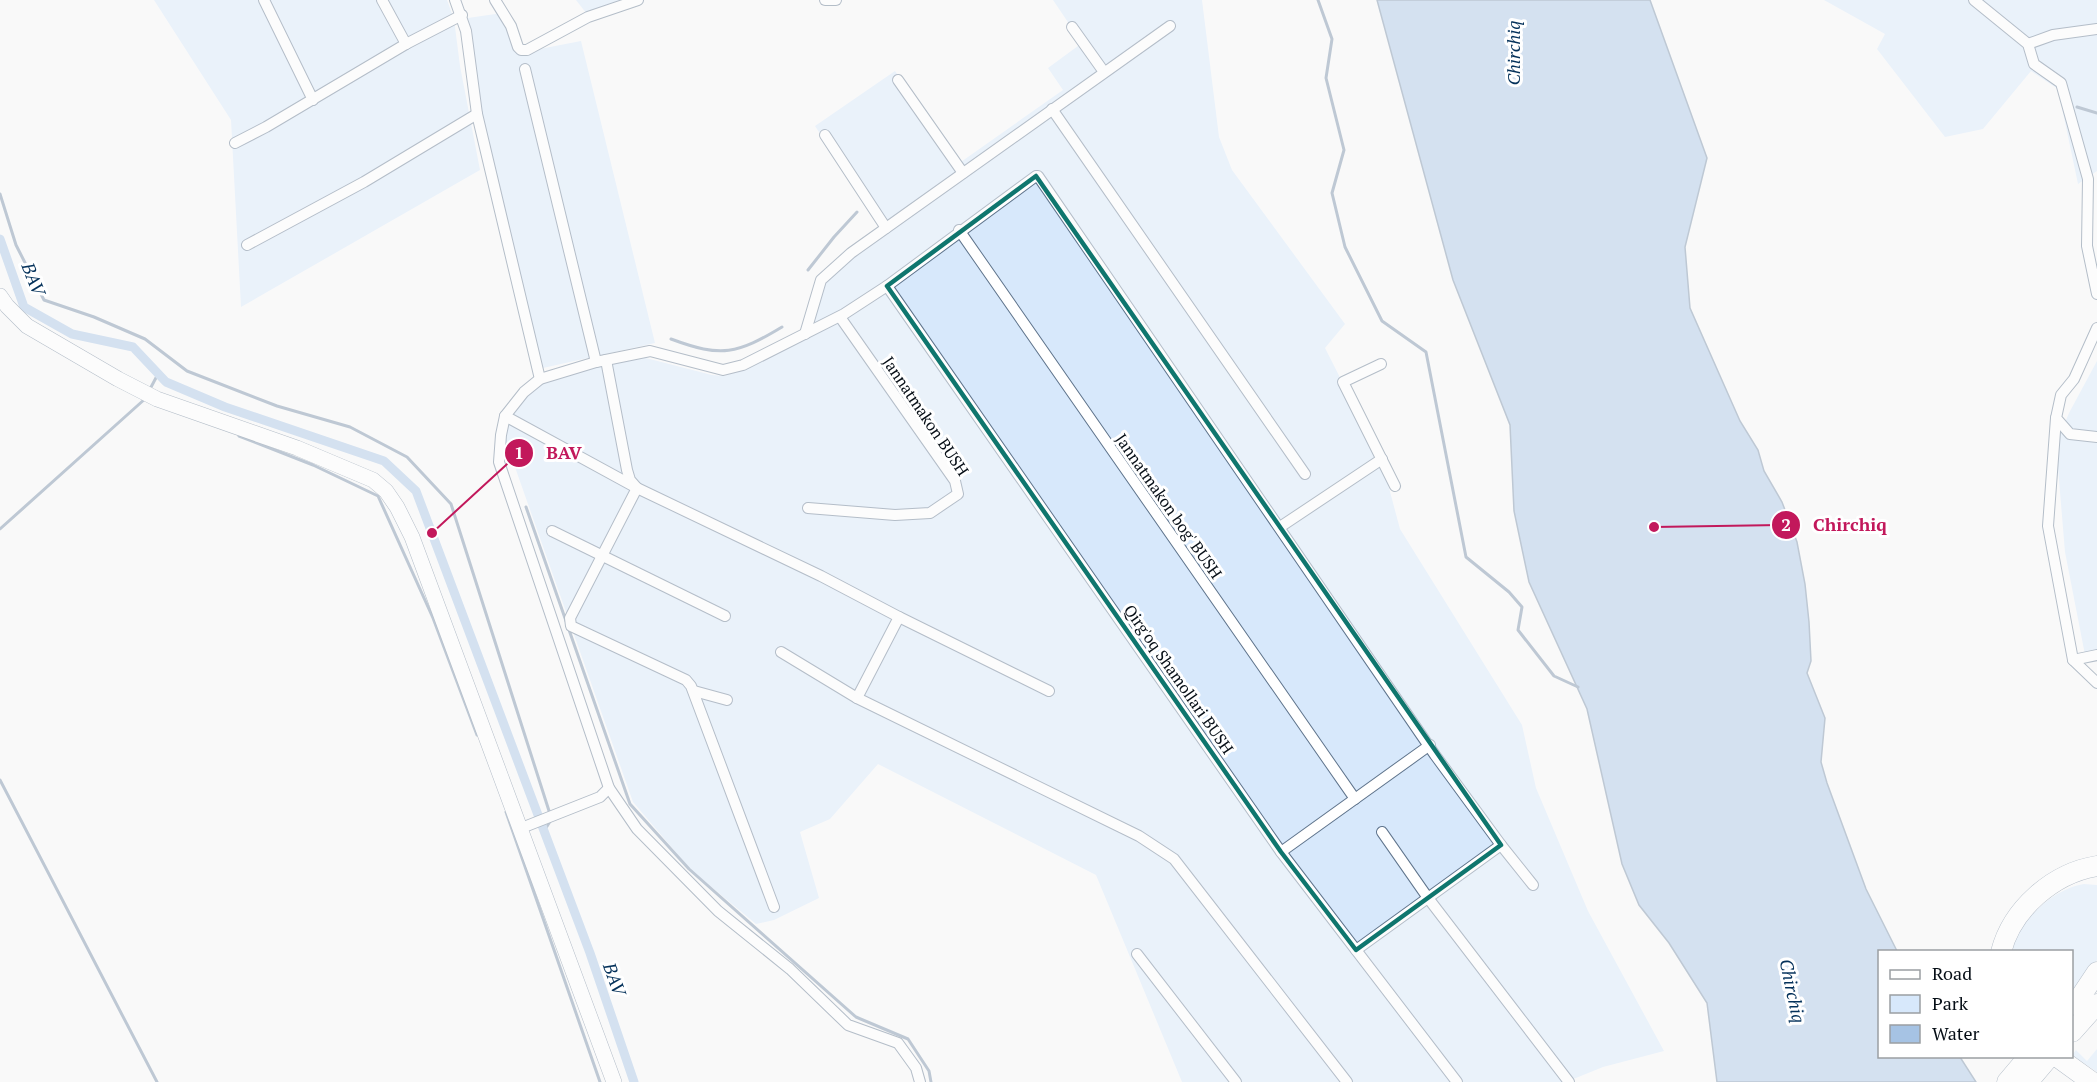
<svg xmlns="http://www.w3.org/2000/svg" width="2097" height="1082" viewBox="0 0 2097 1082" font-family="'PT Serif',serif">
<rect width="100%" height="100%" fill="#f9f9f9"/>
<g fill="#d7e8fb">
<polygon points="154,0 447,0 454,19 460,66 480,170 241,307 231,120"/>
<polygon points="576,0 639,0 590,18"/>
<path d="M 1053,0 L 1202,0 L 1219,137 L 1232,170 L 1345,324 L 1325,348 L 1381,458 L 1400,529 L 1522,725 L 1536,788 L 1588,911 L 1664,1051 L 1603,1067 L 1566,1082 L 1182,1082 L 1096,875 L 878,764 L 830,819 L 800,832 L 819,898 L 774,920 L 756,924 L 691,870 L 633,802 L 504,436 C 512,412 527,389 551,378 L 642,357 L 712,375 L 724,376 L 750,368 L 806,333 L 822,281 L 882,229 L 815,126 L 895,71 L 958,164 L 1063,90 L 1048,68 L 1082,43 Z"/>
<polygon points="1824,0 2097,0 2097,171 2078,184 2058,89 2031,71 1983,129 1945,137 1877,49 1885,34"/>
<polygon points="509,12 524,52 581,41 655,343 543,368 478,103 468,18"/>
<polygon points="2097,361 2097,659 2086,660 2065,552 2056,444 2069,413"/>
<path d="M 2084,884 L 2097,885 L 2097,960 L 2072,993 L 2072,952 L 2011,952 C 2019,921 2052,889 2084,884 Z"/>
<polygon points="2097,1049 2097,1072 2072,1055 2076,1050 2087,1061"/>
</g>
<polygon fill="#a6c3e4" stroke="#768da6" stroke-width="1.5" points="1377,0 1650,0 1707,158 1685,247 1690,308 1740,421 1758,450 1764,471 1782,502 1797,542 1805,584 1809,622 1811,661 1807,673 1825,718 1821,762 1827,783 1866,889 1897,951 1880,952 1880,1056 1960,1057 1976,1082 1717,1082 1707,1003 1669,943 1639,905 1622,864 1587,709 1529,582 1514,511 1510,425 1453,280"/>
<g fill="none" stroke-linecap="round" stroke-linejoin="round">
<g stroke="#768da6" stroke-width="3">
<polyline points="1318,0 1332,39 1326,78 1344,150 1332,193 1345,247 1382,321 1426,352 1466,557 1509,592 1522,607 1518,630 1554,676 1578,687"/>
<polyline points="2077,107 2097,113"/>
<polyline points="0,194 16,245 44,300 94,317 145,339 187,371 277,406 350,427 407,457 451,504 550,814"/>
<polyline points="808,270 834,237 857,212"/>
<path d="M 671,339 C 722,358 737,354 782,327"/>
<polyline points="150,389 158,374"/>
<polyline points="239,436 313,465 378,496 433,618 477,735"/>
<polyline points="526,507 566,621"/>
<polyline points="0,529 146,398"/>
<polyline points="568,627 630,804 689,869 856,1017 908,1039 929,1071 931,1082"/>
<polyline points="0,780 157,1082"/>
<polyline points="506,812 600,1082"/>
<polyline points="544,831 551,820"/>
</g>
<polyline stroke="#a6c3e4" stroke-width="9" points="0,239 24,307 72,334 133,347 166,382 225,407 384,461 416,491 590,953 634,1082"/>
<defs>
<g id="street">
<polyline points="264,0 313,100"/>
<polyline points="382,0 406,44"/>
<polyline points="455,0 466,31 477,114 540,379"/>
<polyline points="495,0 511,26 518,47 521,50 527,50 588,17 638,0"/>
<polyline points="825,0 836,0"/>
<polyline points="1974,0 2028,44 2034,64 2061,83 2088,179 2087,246 2097,294"/>
<polyline points="1072,27 1104,72"/>
<polyline points="2028,44 2053,35 2097,29"/>
<polyline points="525,69 596,362"/>
<polyline points="898,80 963,173"/>
<polyline points="1052,109 1305,474"/>
<polyline points="825,135 886,228"/>
<polyline points="235,143 266,127 406,44 462,15"/>
<polyline points="959,230 1355,799"/>
<polyline points="247,245 364,182 477,114"/>
<polyline points="887,286 1281,852 1457,1082"/>
<polyline points="2097,328 2074,379 2061,395 2056,418 2070,434 2097,437"/>
<polyline points="805,334 821,280 851,253 1170,26"/>
<polyline points="606,360 627,470 630,480 637,488 570,618 571,626 686,680 691,686 774,907"/>
<polyline points="1381,364 1343,382 1395,486"/>
<polyline points="505,416 637,488 821,576 899,617 1049,691"/>
<polyline points="2056,418 2048,526 2073,660 2097,683"/>
<polyline points="808,508 895,515 930,513 958,494 955,481 840,317"/>
<polyline points="1280,527 1382,459"/>
<polyline points="552,531 725,616"/>
<polyline points="781,652 857,698 1139,836 1174,859 1347,1082"/>
<polyline points="2073,660 2097,655"/>
<polyline points="694,691 727,700"/>
<polyline points="857,698 899,617"/>
<polyline points="519,829 600,797 609,788"/>
<polyline points="1382,832 1428,898 1569,1082"/>
<polyline points="1281,852 1430,745"/>
<polyline points="1356,950 1501,845"/>
<polyline points="1137,954 1236,1082"/>
<polyline points="920,1082 916,1068 898,1043 848,1025 790,969 718,911 637,829 609,788 499,462 501,435 505,416 524,392 540,379 596,362 650,351 723,370 743,365 844,314 887,286 1036,176 1038,176 1435,755 1501,845 1533,885"/>
</g>
<polyline id="secondary" points="0,296 7,306 27,326 118,379 157,399 297,448 373,480 386,491 397,507 412,537 614,1082"/>
<g id="highway">
<path d="M 2001,952 C 2012,909 2053,873 2097,866"/>
<polyline points="2075,1005 2097,972"/>
<polyline points="2072,1032 2097,1004"/>
<polyline points="2056,1056 2092,1082"/>
<polyline points="2007,1082 2029,1056"/>
<polyline points="2028,1082 2050,1056"/>
</g>
</defs>
<use href="#street" stroke="#60758d" stroke-width="12"/>
<use href="#secondary" stroke="#60758d" stroke-width="16"/>
<use href="#highway" stroke="#60758d" stroke-width="21"/>
<use href="#street" stroke="#fff" stroke-width="10"/>
<use href="#secondary" stroke="#fff" stroke-width="15"/>
<use href="#highway" stroke="#fff" stroke-width="20"/>
</g>
<path d="M0 0H2097V1082H0ZM 1036,176 L 1501,845 L 1356,950 L 1281,852 L 887,286 Z" fill="#f9f9f9" fill-opacity=".55" fill-rule="evenodd"/>
<path fill="none" stroke="#0f766e" stroke-width="4.5" stroke-linejoin="round" d="M 1036,176 L 1501,845 L 1356,950 L 1281,852 L 887,286 Z"/>
<g text-anchor="middle" stroke-width="6" stroke-linejoin="round" paint-order="stroke">
<g font-size="16" fill="#060e16" stroke="#fff">
<text transform="translate(926 416) rotate(56)" y="6">Jannatmakon BUSH</text>
<text transform="translate(1169 506) rotate(55)" y="6">Jannatmakon bog' BUSH</text>
<text transform="translate(1179 679) rotate(55)" y="6">Qirg'oq Shamollari BUSH</text>
</g>
<g font-size="18" font-style="italic" fill="#04315a" stroke="#fff">
<text transform="translate(1514 53) rotate(-90)" y="6">Chirchiq</text>
<text transform="translate(33 279) rotate(68)" y="6">BAV</text>
<text transform="translate(614 979) rotate(70)" y="6">BAV</text>
<text transform="translate(1792 991) rotate(78)" y="6">Chirchiq</text>
</g>
</g>
<path fill="none" stroke="#c2185b" stroke-width="2" d="M432 533L519 453M1654 527L1786 525"/>
<g fill="#c2185b" stroke="#fff" stroke-width="2">
<circle cx="432" cy="533" r="6"/>
<circle cx="1654" cy="527" r="6"/>
<circle cx="519" cy="453" r="15"/>
<circle cx="1786" cy="525" r="15"/>
</g>
<g font-size="18" text-anchor="middle" font-weight="bold" fill="#fff">
<text x="519" y="459">1</text>
<text x="1786" y="531">2</text>
</g>
<g font-size="18" text-anchor="middle" font-weight="bold" fill="#c2185b" stroke="#fff" stroke-width="6" stroke-linejoin="round" paint-order="stroke">
<text x="564" y="459">BAV</text>
<text x="1850" y="531">Chirchiq</text>
</g>
<rect x="1878" y="950" width="195" height="108" fill="#ffffff" stroke="#9b9fa2" stroke-width="1.5"/>
<rect x="1890" y="970" width="30" height="9" fill="#ffffff" stroke="#9b9fa2" stroke-width="1.5"/>
<text x="1932" y="980" font-size="18" fill="#060e16">Road</text>
<rect x="1890" y="995" width="30" height="18" fill="#d7e8fb" stroke="#9b9fa2" stroke-width="1.5"/>
<text x="1932" y="1010" font-size="18" fill="#060e16">Park</text>
<rect x="1890" y="1025" width="30" height="18" fill="#a6c3e4" stroke="#9b9fa2" stroke-width="1.5"/>
<text x="1932" y="1040" font-size="18" fill="#060e16">Water</text>
</svg>
